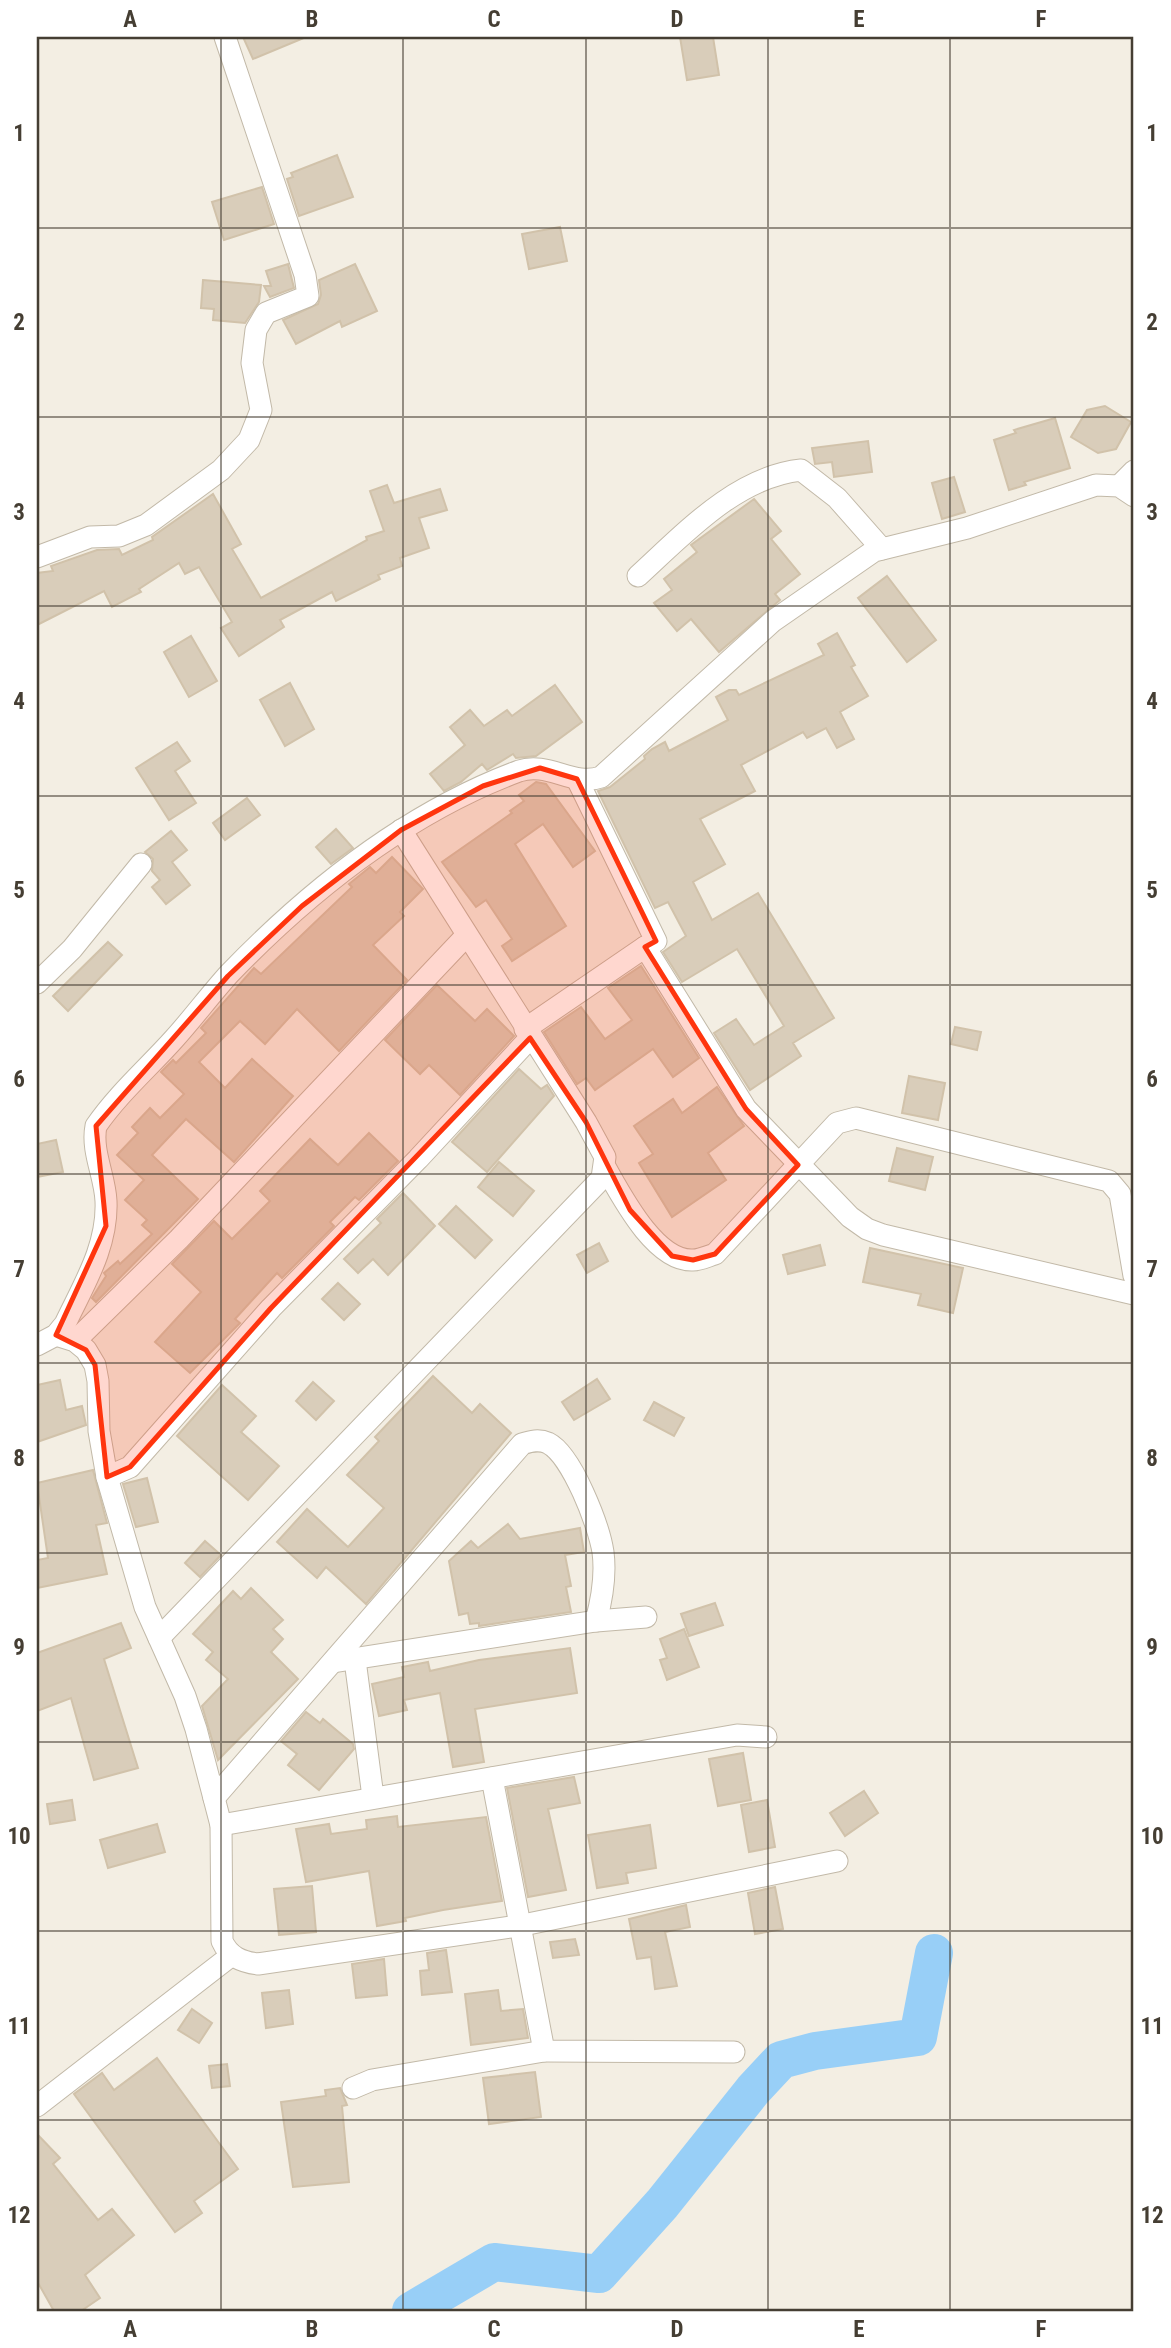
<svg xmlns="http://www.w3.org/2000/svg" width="1171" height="2348" viewBox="0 0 1171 2348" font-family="'Roboto Condensed',sans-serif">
<rect width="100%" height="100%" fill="#f3eee3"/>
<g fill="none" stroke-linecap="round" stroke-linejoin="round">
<polyline stroke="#98cff7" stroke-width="38" points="411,2311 494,2262 599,2274 662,2204 753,2090 781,2060 815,2051 918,2037 934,1953"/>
</g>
<g fill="#d9cdba" stroke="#d1c2aa" stroke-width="2">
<polygon points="243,37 306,37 253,59"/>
<polygon points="680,37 713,37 719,75 687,80"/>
<polygon points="337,155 353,197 299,216 287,179 293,177 291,173"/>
<polygon points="262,187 274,224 224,240 212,202"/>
<polygon points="560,227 567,261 529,269 522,234"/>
<polygon points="288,264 294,288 270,297 264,286 271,286 266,271"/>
<polygon points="355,264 377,311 342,327 340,321 296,344 283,320 318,304 321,295 319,280"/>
<polygon points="203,280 261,285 259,302 245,323 213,320 214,309 201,308"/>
<polygon points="1105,406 1131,422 1116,449 1098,453 1071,437 1087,410"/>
<polygon points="1055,418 1070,468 1024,482 1026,485 1009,490 994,440 1016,433 1014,430"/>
<polygon points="868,441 872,472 834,477 832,462 815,464 812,448"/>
<polygon points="954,477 965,512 942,519 932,483"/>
<polygon points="387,485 394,503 440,489 447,510 419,518 429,548 400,558 402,566 378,575 380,579 336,601 332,592 280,620 284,627 239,656 221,628 232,622 199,567 185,574 179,563 139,589 141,592 112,607 104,591 37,625 37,573 53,571 51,566 97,550 119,549 122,555 153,540 152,537 213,494 241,544 232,549 261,598 367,540 366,537 384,531 370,491"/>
<polygon points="754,499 781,531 771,539 800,574 775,594 780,600 719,652 691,619 677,631 654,603 672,590 664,579 697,552 691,545"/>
<polygon points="887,576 936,640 907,662 858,598"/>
<polygon points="837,633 855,665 851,667 868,696 840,712 854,739 837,748 826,728 807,738 803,732 741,765 755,791 700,819 725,864 693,882 712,920 758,893 834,1018 793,1043 801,1056 750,1090 714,1033 736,1019 754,1045 784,1026 737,949 682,982 663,952 686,936 668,902 655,908 598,791 610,787 645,759 644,756 652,749 665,742 669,751 728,720 716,697 729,690 736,690 739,695 824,655 818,644"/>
<polygon points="191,636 217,681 189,697 164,652"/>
<polygon points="290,683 314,729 285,746 260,700"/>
<polygon points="555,685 582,722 536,756 516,758 513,754 487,770 482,764 461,782 444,791 430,774 465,745 450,727 470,710 484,726 507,710 512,716"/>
<polygon points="177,742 190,761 175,771 196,803 169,820 136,768"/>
<polygon points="536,782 546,784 595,851 573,867 543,824 515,844 566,926 512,961 502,946 512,939 486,900 476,907 442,862 512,813 510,811 524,801 519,795"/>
<polygon points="247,798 260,815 225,840 213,823"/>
<polygon points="336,829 353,848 331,864 316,847"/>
<polygon points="171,831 187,850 172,862 190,885 166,904 152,887 160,880 152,871 153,859 145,852"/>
<polygon points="392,857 423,889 400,912 404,916 373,945 407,980 339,1051 297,1009 265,1044 240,1021 199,1062 225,1088 252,1059 293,1096 234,1162 186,1119 152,1155 198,1199 96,1302 92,1298 106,1276 104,1273 118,1261 120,1264 152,1234 142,1225 147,1220 125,1200 144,1180 117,1155 138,1133 132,1127 150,1108 160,1118 184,1094 161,1072 173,1060 176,1063 206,1033 201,1028 254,968 261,974 352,887 349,884 370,867 376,873"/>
<polygon points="108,942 122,955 68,1011 53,996"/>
<polygon points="641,966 699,1058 673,1077 653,1049 595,1090 586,1078 577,1084 544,1032 581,1007 605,1039 632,1020 608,988"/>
<polygon points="437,985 475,1021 487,1009 514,1036 460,1095 429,1065 420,1074 385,1040"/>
<polygon points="955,1027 981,1032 977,1050 951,1044"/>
<polygon points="519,1069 541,1089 547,1085 554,1096 487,1172 452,1142"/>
<polygon points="909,1076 945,1083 938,1120 902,1113"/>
<polygon points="717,1087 744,1126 708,1153 726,1180 672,1217 639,1163 653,1154 634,1126 673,1099 682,1113"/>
<polygon points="369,1133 398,1161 359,1200 355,1197 330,1222 334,1226 282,1278 277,1273 235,1319 240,1323 190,1373 155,1342 201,1292 172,1264 214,1221 232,1239 270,1201 260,1191 310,1139 338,1165"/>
<polygon points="56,1140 63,1172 37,1177 37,1144"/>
<polygon points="897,1148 933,1157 925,1190 889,1181"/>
<polygon points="499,1162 534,1191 513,1216 478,1187"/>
<polygon points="403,1193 435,1226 388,1275 373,1259 358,1273 344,1259 381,1223 377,1219"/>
<polygon points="456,1206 492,1240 475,1258 439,1224"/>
<polygon points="599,1243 608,1261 587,1273 577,1255"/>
<polygon points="820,1245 825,1265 788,1274 783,1255"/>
<polygon points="870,1248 963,1268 953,1313 918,1305 921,1294 863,1282"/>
<polygon points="338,1283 360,1304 344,1320 322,1299"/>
<polygon points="433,1376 472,1413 480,1404 511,1433 366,1604 326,1567 317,1578 277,1542 307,1509 348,1547 384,1508 347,1475 379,1441 375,1437"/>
<polygon points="597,1379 610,1399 574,1420 562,1402"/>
<polygon points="60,1380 66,1410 82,1406 86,1425 37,1442 37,1385"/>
<polygon points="313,1382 334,1401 316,1420 296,1401"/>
<polygon points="222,1385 256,1416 241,1432 279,1466 248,1500 177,1436"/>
<polygon points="654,1402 684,1418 674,1436 644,1420"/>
<polygon points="93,1470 107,1523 96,1525 107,1574 37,1588 37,1560 48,1558 37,1483"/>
<polygon points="147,1478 158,1522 136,1527 123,1484"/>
<polygon points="508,1524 520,1539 580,1528 584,1552 565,1555 571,1586 566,1587 571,1612 479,1626 479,1623 470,1624 468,1613 459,1615 449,1561 471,1541 478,1548"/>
<polygon points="205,1541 221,1555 200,1577 185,1563"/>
<polygon points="251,1588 283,1620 273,1629 283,1639 271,1652 298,1679 218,1760 202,1706 228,1679 206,1660 213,1652 193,1634 233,1591 241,1599"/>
<polygon points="715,1603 723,1625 689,1636 681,1614"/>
<polygon points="121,1623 131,1648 104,1659 138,1768 94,1780 71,1698 37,1711 37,1653"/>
<polygon points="684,1629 699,1667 667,1680 660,1660 667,1658 660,1639"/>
<polygon points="570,1648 577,1693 475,1709 484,1762 453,1767 440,1693 404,1700 407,1710 379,1716 372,1684 404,1677 402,1667 428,1662 430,1671 479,1660"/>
<polygon points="306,1712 320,1723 323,1719 353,1744 354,1749 319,1790 288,1765 297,1754 281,1741"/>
<polygon points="743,1753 751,1800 718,1806 709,1759"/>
<polygon points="574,1777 580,1803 548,1809 566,1890 528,1897 507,1788"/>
<polygon points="864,1791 878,1813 845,1836 830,1813"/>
<polygon points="72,1800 75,1820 50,1824 47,1804"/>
<polygon points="767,1800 775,1847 749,1852 741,1805"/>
<polygon points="397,1816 398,1827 486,1817 502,1901 443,1910 405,1918 406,1921 377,1926 369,1871 306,1882 296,1829 329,1824 331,1834 367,1829 366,1820"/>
<polygon points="157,1824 165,1852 108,1868 100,1840"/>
<polygon points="650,1825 656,1868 626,1873 628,1883 597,1888 588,1835"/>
<polygon points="312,1886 316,1932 279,1935 274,1889"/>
<polygon points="775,1887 783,1929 755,1934 748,1893"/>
<polygon points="686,1905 690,1927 665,1932 677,1986 655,1989 651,1957 637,1959 629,1919"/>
<polygon points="575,1939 579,1955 553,1958 550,1942"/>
<polygon points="446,1950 452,1992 422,1995 420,1971 429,1970 427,1953"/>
<polygon points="384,1959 387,1995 356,1998 352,1964"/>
<polygon points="289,1990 293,2024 266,2028 262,1993"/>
<polygon points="498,1990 501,2011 523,2009 528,2038 471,2045 465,1994"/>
<polygon points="192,2009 212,2023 199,2043 178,2030"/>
<polygon points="157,2058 238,2169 194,2201 202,2213 175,2232 74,2094 102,2073 114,2090"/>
<polygon points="227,2064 230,2086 212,2088 209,2066"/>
<polygon points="535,2072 541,2117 489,2124 483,2078"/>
<polygon points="340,2088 347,2105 342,2106 349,2182 293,2187 281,2102 326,2096 325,2090"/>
<polygon points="37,2134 60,2158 53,2164 98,2220 112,2209 134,2235 85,2275 100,2298 81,2311 54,2311 37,2281"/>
</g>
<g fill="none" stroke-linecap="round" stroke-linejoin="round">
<defs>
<g id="minor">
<polyline points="1119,486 1134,471"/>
<polyline points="37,557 90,537 119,536 146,525 221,470 249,440 261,410 252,363 256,330 266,313 308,296 305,275 225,37"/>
<path d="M 638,576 C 684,534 736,477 801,470 L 837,498 L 882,549"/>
<polyline points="577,779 656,941 645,947 746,1109 850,1217 867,1229 883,1235 1134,1294"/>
<polyline points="37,983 72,949 141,864"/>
<polyline points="525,1029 645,947"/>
<path d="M 605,1167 C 621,1195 655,1262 693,1260 C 700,1260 708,1256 715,1254 L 837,1123 L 856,1118 L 1109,1181 L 1120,1194 L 1134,1276"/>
<path d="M 56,1335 L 75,1341 L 86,1350 L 95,1365 L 98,1381 L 99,1431 L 107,1477 L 145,1607 L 185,1696 L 196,1729 L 221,1825 L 222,1941 C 229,1957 242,1962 258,1964 L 518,1926 L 837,1861"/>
<polyline points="75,1341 179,1239 466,936"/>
<path d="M 37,1345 L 56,1335 L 65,1324 C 84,1284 108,1246 106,1201 C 105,1176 91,1151 96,1126 C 118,1094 148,1068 174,1039 C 193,1018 210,995 229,974 C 310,890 409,812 519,771 C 548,761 573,787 601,777 L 773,621 L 874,551 L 967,528 L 1096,485 L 1119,486 L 1134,496"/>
<polyline points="107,1477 130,1467 271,1308 418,1159 530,1038"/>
<polyline points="159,1638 602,1178 605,1157 586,1122 401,830"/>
<polyline points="355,1660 373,1797"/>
<polyline points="333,1662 596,1621 646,1617"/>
<polyline points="492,1778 544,2051 734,2052"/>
<path d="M 214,1798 L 522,1444 C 531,1441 539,1439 548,1443 C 572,1455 599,1526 603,1552 C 606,1575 602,1599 596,1621"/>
<polyline points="221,1825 737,1735 766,1737"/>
<polyline points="353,2088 372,2080 544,2051"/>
<polyline points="37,2106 232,1955"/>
</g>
</defs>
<use href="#minor" stroke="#c2b9a8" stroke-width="23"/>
<use href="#minor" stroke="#fff" stroke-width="21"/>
</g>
<path fill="#ff350e" fill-opacity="0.2" stroke="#ff350e" stroke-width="5" stroke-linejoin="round" d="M 540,768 L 577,779 L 656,941 L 645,947 L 746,1109 L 798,1165 L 715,1254 L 693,1260 L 672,1256 L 630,1210 L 586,1122 L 530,1038 L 271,1308 L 130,1467 L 107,1477 L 95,1365 L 86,1350 L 56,1335 L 106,1226 L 96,1126 L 228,976 L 302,906 L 401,830 L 483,786 Z"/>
<path fill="none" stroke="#453e33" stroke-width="2" stroke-opacity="0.55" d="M 221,37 L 221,2311M 403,37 L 403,2311M 586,37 L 586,2311M 768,37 L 768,2311M 950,37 L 950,2311M 37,228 L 1134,228M 37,417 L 1134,417M 37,606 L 1134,606M 37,796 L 1134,796M 37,985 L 1134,985M 37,1174 L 1134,1174M 37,1363 L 1134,1363M 37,1553 L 1134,1553M 37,1742 L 1134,1742M 37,1931 L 1134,1931M 37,2120 L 1134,2120"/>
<rect width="1171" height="2348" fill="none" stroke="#ffffff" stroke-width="77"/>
<rect x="38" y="38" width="1094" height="2272" fill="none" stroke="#453e33" stroke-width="2.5"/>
<g font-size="23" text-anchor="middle" font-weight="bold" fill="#453e33">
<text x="130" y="27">A</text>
<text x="312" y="27">B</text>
<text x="494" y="27">C</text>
<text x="677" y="27">D</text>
<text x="859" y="27">E</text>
<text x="1041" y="27">F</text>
<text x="19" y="141">1</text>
<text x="1152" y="141">1</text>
<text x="19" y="330">2</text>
<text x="1152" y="330">2</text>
<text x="19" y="520">3</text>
<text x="1152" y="520">3</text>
<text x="19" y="709">4</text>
<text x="1152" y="709">4</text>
<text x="19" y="898">5</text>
<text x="1152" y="898">5</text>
<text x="19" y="1087">6</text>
<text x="1152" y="1087">6</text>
<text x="19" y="1277">7</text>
<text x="1152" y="1277">7</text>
<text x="19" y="1466">8</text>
<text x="1152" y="1466">8</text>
<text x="19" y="1655">9</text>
<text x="1152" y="1655">9</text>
<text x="19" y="1844">10</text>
<text x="1152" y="1844">10</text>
<text x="19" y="2034">11</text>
<text x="1152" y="2034">11</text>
<text x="19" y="2223">12</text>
<text x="1152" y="2223">12</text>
<text x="130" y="2337">A</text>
<text x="312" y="2337">B</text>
<text x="494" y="2337">C</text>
<text x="677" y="2337">D</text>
<text x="859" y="2337">E</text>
<text x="1041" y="2337">F</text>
</g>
</svg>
